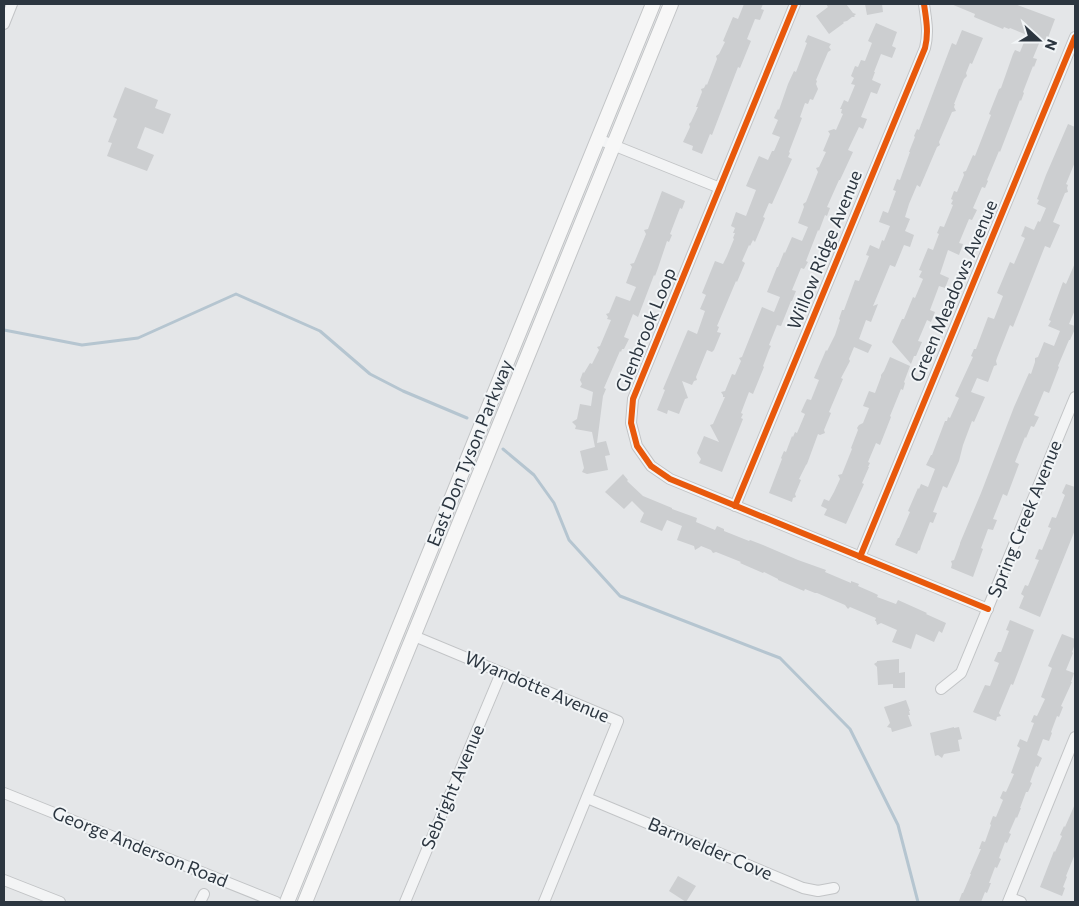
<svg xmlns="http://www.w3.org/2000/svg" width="1079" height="906" viewBox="0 0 1079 906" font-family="Commissioner,sans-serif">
<rect width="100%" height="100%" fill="#e4e6e8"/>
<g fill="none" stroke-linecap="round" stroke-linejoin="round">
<g stroke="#b5c5d0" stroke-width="3">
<polyline points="4,330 82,345 138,338 236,294 320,331 370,374 403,391 467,418"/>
<polyline points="503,449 534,475 554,503 569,540 620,596 780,658 850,729 898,825 918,902"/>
</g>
</g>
<g fill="#ccced0">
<polygon points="744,4 763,4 761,9 764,10 760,20 755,19 747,39 751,41 740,68 738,67 712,135 710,134 702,154 692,150 693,146 683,142 690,127 689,124 691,122 698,107 696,107 702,92 701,89 704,88 706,84 707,85 717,59 716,56 719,54 725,42 723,41 733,17 738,19"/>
<polygon points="826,4 846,4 853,13 856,14 854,16 855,17 852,17 847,21 843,22 844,23 829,34 816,16 828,7"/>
<polygon points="865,4 882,4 883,12 867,15"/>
<polygon points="951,4 1015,4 1055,19 1046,43 1040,41 1033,58 1037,59 1034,67 1033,66 1023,92 1024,93 1021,101 1020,100 1000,152 999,151 987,180 988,181 985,188 982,187 973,208 977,210 972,220 969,219 959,243 963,244 959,255 948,250 940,274 949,278 945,288 939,286 930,310 935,312 931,322 927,320 918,341 922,342 916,356 914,356 911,364 892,342 902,319 904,319 913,297 915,298 923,279 919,277 922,271 919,270 928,248 933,250 939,234 937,233 940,226 944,227 953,205 951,204 953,200 951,199 954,191 957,192 964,175 963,172 966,171 973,155 975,156 991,115 989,114 999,89 1001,88 1013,54 1015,50 1020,52 1027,35 1010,28 1009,29 1004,27 1003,29 974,17 975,14"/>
<polygon points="876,23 897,32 892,46 896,48 892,58 881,54 874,72 875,72 872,80 881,84 877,94 871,92 861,117 867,119 863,129 859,127 848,150 853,152 840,180 839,180 827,207 830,208 827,216 825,215 819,231 818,230 806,261 808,262 804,269 801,268 792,290 796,291 792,301 791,301 781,326 777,325 769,345 771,346 769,350 763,366 764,367 753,394 749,392 741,413 743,414 741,418 743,419 722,472 699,463 701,459 697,453 704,436 719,442 710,425 713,424 725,397 723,397 723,395 721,392 725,391 732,374 735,375 741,361 739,358 742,357 762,307 774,312 780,297 767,292 777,267 778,267 784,252 785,253 792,237 802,241 808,227 798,223 804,207 803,204 806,202 818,172 816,168 819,167 826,152 823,151 830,134 828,131 834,129 836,130 843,114 841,113 842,109 840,109 844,100 848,102 855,85 851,84 854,78 851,76 855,66 858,67 861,60 865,61 872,43 868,41"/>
<polygon points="962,30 983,38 972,64 970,63 966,73 967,76 964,79 954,104 955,104 954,107 956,111 952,112 939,142 940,145 937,147 920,187 917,185 909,204 905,217 910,219 905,231 914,235 910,247 904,245 895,267 890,265 873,306 878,304 871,322 866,320 859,339 872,345 868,353 854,347 849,359 850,361 841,378 843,379 829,412 831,413 824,430 825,433 820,435 818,434 807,464 806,465 799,479 801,480 795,494 796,497 793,498 792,502 769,493 782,459 781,458 784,451 786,452 792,436 793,437 795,432 797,433 805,414 801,412 805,403 807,399 811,400 819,380 814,378 826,350 827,351 835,335 840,320 839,319 842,310 844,310 855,280 859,281 869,256 866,255 870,245 879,249 882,240 884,241 890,226 879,222 883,211 888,213 896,191 893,190 897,179 900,180 910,152 909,152 915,137 914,136 917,129 919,130 952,43 956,45"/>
<polygon points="808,35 831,44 829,47 831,50 828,52 816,80 817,81 816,84 818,89 813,100 810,99 808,104 805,103 800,117 802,118 789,152 790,153 788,157 792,159 772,204 769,203 763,217 765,218 755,242 753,240 750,246 749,245 742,261 745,263 737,282 736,281 717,326 719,327 717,332 721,333 714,350 712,352 707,350 696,377 697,380 694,381 692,385 682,381 688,398 685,399 679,414 668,410 667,414 657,410 665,390 663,389 687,332 688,330 697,334 705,311 700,309 706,295 702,293 715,261 723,264 727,256 734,239 733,238 735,233 733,233 735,228 731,226 736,212 746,216 756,190 746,186 758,158 759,156 768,160 772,151 774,151 780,137 772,134 778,120 774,118 778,109 779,110 788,84 794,71 796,72 801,59 807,43 805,42"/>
<polygon points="125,87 158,100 155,108 171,114 163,134 145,127 137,148 154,155 147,171 107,156 112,143 108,142 117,119 113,117"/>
<polygon points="1068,124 1075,127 1075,162 1066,184 1068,185 1067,188 1068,192 1065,193 1053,222 1060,225 1050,248 1045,246 1013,327 1010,325 997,358 996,361 997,365 994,366 988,382 977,378 971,392 985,397 974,422 972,421 963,445 959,461 947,488 943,486 933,512 937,513 933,523 930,522 921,546 920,550 918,551 917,554 895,545 898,538 899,538 910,512 908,511 918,488 919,489 921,484 928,487 935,469 926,465 931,455 932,455 945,421 947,421 948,417 950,418 959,398 955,396 973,357 971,356 974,349 976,349 988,317 994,319 1003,296 997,293 1010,262 1014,264 1025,238 1021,236 1022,234 1025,226 1034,230 1038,221 1040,222 1046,208 1037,204 1039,200 1037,199 1046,175"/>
<polygon points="662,191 685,201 682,209 680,208 670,234 672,235 669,242 667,241 658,268 655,276 654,275 638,317 633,314 624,337 629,339 624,349 622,349 621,352 620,351 604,388 606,389 603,396 597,443 606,441 610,455 605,456 608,470 587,474 582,472 584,468 580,451 595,447 592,432 575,429 576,426 572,422 577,419 580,404 591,406 593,392 580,387 582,384 580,380 583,372 584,373 590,363 592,364 599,350 597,347 600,346 611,320 607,319 608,317 606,314 609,313 616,296 630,301 636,287 626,283 632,267 630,264 634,263 637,256 646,234 644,230 648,229"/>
<polygon points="1075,263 1075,310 1069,324 1075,326 1075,329 1070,340 1069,340 1058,366 1059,367 1049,393 1044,391 1034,415 1039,417 1034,427 1031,426 1026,438 1025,437 1015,462 1019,464 1007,496 1003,494 993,519 997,520 993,530 988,529 981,548 983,549 973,577 951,568 952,564 951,561 954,560 960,544 960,543 981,493 1014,407 1029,373 1031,374 1035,362 1035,358 1038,357 1044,342 1054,346 1060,331 1048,326 1051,321 1049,320 1063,282 1066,284"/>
<polygon points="890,357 910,366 904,382 905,383 903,390 901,389 890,416 891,417 880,445 876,443 868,462 870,463 868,467 869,467 862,483 864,484 846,524 824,515 827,509 821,506 824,499 829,501 834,492 840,479 838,475 842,474 852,449 851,448 858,430 857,428 859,425 863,423 869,408 863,406 869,391 875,393 881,377 881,375 884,371"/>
<polygon points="623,474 628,480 627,481 643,496 672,508 672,509 697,518 696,522 715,530 717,526 724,529 724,531 749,541 750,540 763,545 798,560 826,570 825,572 851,583 851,581 859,584 858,586 874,593 878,595 877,597 896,604 898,600 927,613 926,614 946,623 942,633 939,631 934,642 916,634 911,649 892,642 897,630 881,623 877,625 876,621 875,621 876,618 850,607 848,609 845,605 817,593 815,593 805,589 804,591 778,580 778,579 764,572 763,573 740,563 741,562 716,552 713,553 711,550 701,546 700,547 695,550 694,546 677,540 682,526 667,520 662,531 640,522 644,513 632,501 624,509 605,492"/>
<polygon points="1066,484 1075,487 1075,530 1040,617 1019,608 1024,596 1021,594 1025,585 1028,586 1039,560 1035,559 1039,549 1042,550 1051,528 1048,527 1052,517 1056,518 1065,495 1062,493"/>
<polygon points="1010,620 1034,630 1013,685 1011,684 999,713 1001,716 997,717 996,721 973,712 985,685 990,686 999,663 994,661 998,652 1001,652 1009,631 1006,630"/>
<polygon points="1062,634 1075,639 1075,644 1072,652 1073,653 1066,670 1074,673 1071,682 1072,682 1061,706 1063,707 1059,717 1057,716 1051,732 1052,733 1049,741 1043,739 1037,755 1042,758 1038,767 1036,766 1030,782 1032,783 1028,792 1026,792 1020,808 1021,808 1017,818 1016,817 1009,833 1011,834 1007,843 1005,842 999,858 1001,859 997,868 995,867 989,883 991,883 987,893 985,892 981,902 963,902 959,901 962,893 963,893 971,874 970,874 981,849 979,849 982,841 985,842 991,825 990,824 993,816 996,817 1003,800 1000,798 1003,791 1006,792 1014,774 1011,773 1020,748 1017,746 1020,739 1027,742 1034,723 1031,722 1034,715 1037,716 1045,699 1041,697 1052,668 1048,666"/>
<polygon points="899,659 899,673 905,672 905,688 893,688 893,684 878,685 877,667 874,664 877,662 877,661"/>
<polygon points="906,700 910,711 909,711 910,715 908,715 912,726 892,732 891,728 887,727 890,723 884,707"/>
<polygon points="954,727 954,728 959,727 962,739 958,740 960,751 944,754 942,758 938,755 935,756 930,733"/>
<polygon points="1075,804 1075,854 1066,876 1067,877 1063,887 1065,888 1062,896 1040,887 1054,851 1055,852 1062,836 1060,835 1064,826 1065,827"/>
<polygon points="678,876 696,886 686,902 669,891"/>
</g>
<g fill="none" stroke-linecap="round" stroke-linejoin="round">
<defs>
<g id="minor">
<polyline points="795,4 633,399 631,423 637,446 651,466 670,479 988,609"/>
<polyline points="4,24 12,4"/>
<polyline points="598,139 720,188"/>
<path d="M 735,506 L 925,48 C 929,32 926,19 924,4"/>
<polyline points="860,557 1075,37"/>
<polyline points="414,636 618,721 544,902"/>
<polyline points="941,689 961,673 1075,397"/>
<polyline points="4,793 276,902"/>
<polyline points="587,798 803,888 818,891 834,888"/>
<polyline points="4,880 60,902"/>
<polyline points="1010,898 1021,902"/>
<polyline points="200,902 204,894"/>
<polyline points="405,902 501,673"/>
<polyline points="1008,902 1075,737"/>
</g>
<g id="secondary">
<polyline points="287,902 653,4"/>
<polyline points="305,902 671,4"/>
</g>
</defs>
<use href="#minor" stroke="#c2c4c6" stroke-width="12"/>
<use href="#secondary" stroke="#c2c4c6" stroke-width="16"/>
<use href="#minor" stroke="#f3f4f5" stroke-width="10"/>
<use href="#secondary" stroke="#f7f7f7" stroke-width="14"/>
<defs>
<g id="cycleway">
<polyline points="795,4 633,399 631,423 637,446 651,466 670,479 988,609"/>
<path d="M 735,506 L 925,48 C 929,32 926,19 924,4"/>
<polyline points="860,557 1075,37"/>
</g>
</defs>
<use href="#cycleway" stroke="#f2f5f7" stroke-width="9"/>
<use href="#cycleway" stroke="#e8590c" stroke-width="6"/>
</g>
<g text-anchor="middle" stroke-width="4" stroke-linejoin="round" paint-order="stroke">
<g font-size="18" fill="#2c3640" stroke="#f2f5f7">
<text transform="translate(825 250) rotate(-68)" y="6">Willow Ridge Avenue</text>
<text transform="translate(954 291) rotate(-67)" y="6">Green Meadows Avenue</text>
<text transform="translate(646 330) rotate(-68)" y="6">Glenbrook Loop</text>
<text transform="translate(470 453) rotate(-68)" y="6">East Don Tyson Parkway</text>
<text transform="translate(1025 519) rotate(-68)" y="6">Spring Creek Avenue</text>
<text transform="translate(537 687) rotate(23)" y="6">Wyandotte Avenue</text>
<text transform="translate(453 787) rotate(-67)" y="6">Sebright Avenue</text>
<text transform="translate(140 847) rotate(22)" y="6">George Anderson Road</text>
<text transform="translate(710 849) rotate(23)" y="6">Barnvelder Cove</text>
</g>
</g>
<rect width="1079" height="906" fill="none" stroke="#2c3640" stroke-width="10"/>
<g transform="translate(1039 40) rotate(111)" stroke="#f2f5f7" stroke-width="4" paint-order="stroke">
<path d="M0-4L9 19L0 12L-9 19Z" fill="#2c3640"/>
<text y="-8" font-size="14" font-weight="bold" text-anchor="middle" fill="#2c3640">N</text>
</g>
</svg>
